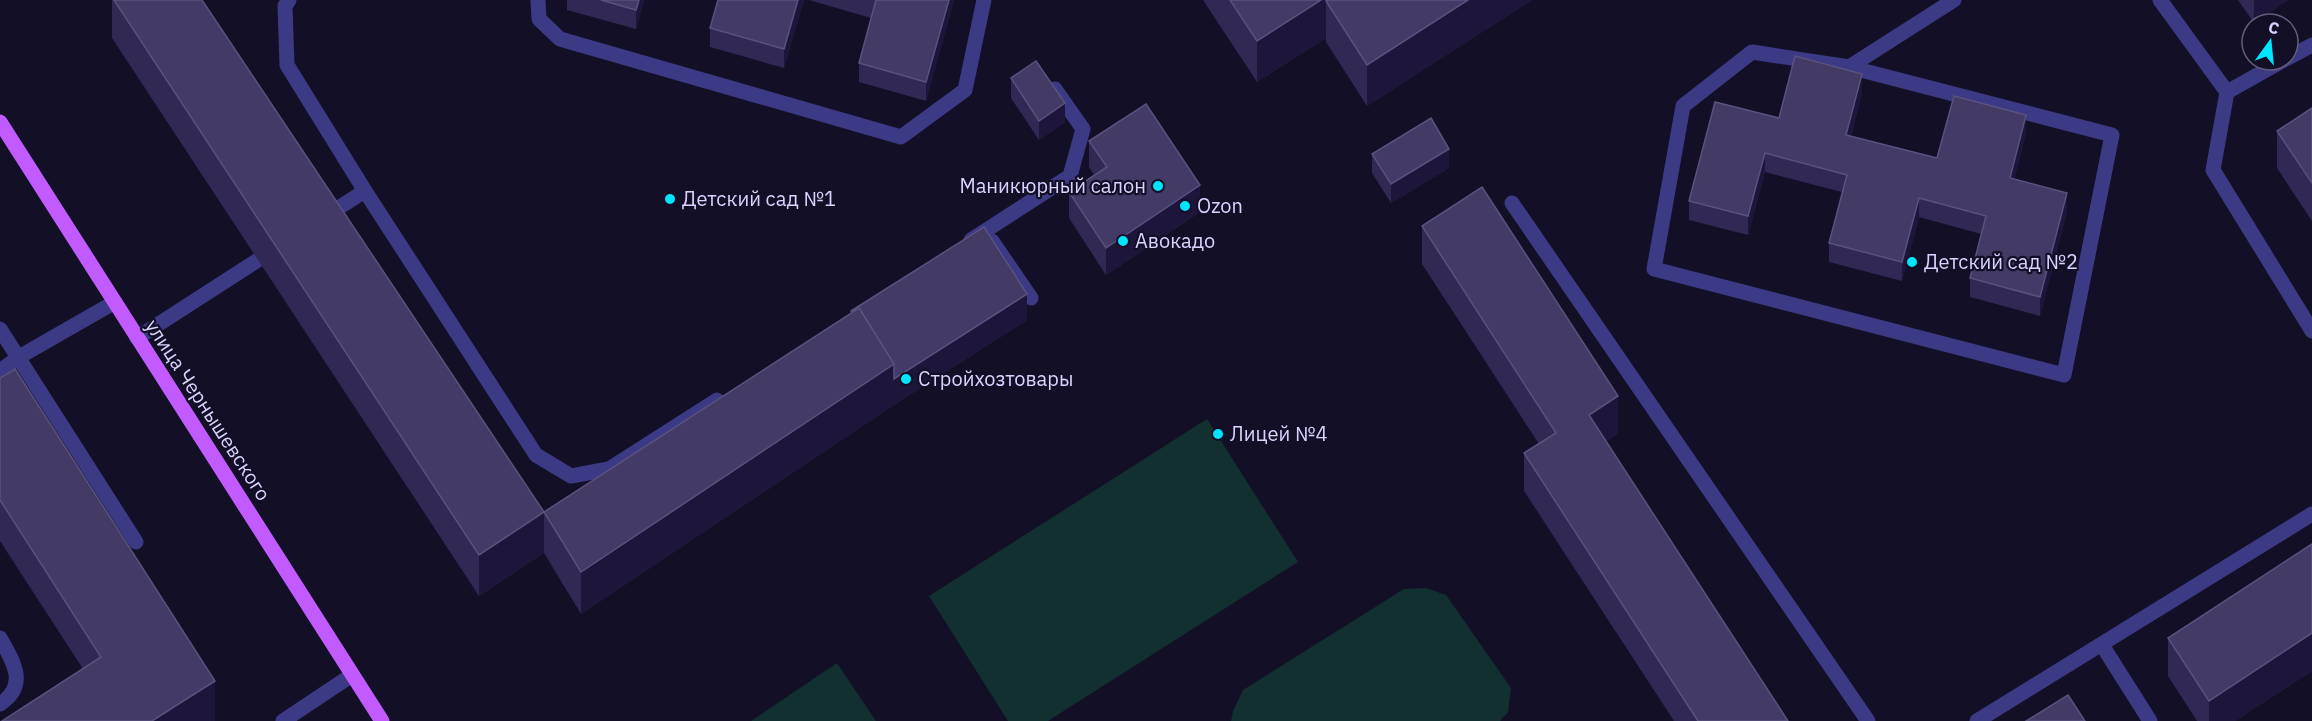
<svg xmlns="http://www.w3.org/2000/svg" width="2312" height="721" viewBox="0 0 2312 721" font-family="'IBM Plex Sans',sans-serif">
<rect width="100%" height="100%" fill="#130f26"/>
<g fill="#12302f">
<polygon points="1207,419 1298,562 1048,721 1008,721 929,596"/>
<polygon points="1426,588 1446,595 1511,688 1508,712 1500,721 1231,721 1233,711 1243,690 1404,589"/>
<polygon points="837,663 876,721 751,721"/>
</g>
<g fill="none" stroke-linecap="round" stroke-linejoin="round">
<g stroke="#3d3a85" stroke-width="15">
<polyline points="289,0 285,6 287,65 365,191 536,455 571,476 609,469 717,400"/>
<polyline points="538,0 539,19 560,39 901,137 965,90 984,0"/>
<polyline points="2160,0 2227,92 2284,60"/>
<polyline points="2288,58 2312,45"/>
<polyline points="1849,67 2112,135 2064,375 1654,269 1683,106 1752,52 1849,67 1954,0"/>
<polyline points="2227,92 2213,170 2312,331"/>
<polyline points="1512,203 1868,721"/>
<polyline points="324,217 365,191"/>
<polyline points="971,240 1070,176 1083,129 1055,89"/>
<polyline points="992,241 1031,298"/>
<polyline points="0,329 136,542"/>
<polyline points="137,338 258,260"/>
<polyline points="0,371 19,357 115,302"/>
<path d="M 0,638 C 13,661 29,685 0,704"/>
<polyline points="2102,645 2150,721"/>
<polyline points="283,721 352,675"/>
<polyline points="1977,721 2312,514"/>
</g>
<polyline stroke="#c25bff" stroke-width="15" points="0,122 382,721"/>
</g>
<g fill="#312854">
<polygon points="112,0 202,0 544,553 479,596 112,38"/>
<polygon points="567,0 644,0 636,29 567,10"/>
<polygon points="804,0 784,68 710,47 710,28"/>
<polygon points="809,0 954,0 926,101 859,82 859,63 871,18"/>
<polygon points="1203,0 1326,0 1326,1 1328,0 1532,0 1367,106 1326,42 1326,38 1257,82"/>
<polygon points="2238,0 2288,0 2254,23"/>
<polygon points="1011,78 1065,122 1039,140 1011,98"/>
<polygon points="1862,93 1851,136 1937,158 2026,134 2014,179 2067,212 2040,316 1970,297 1970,278 1981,234 1919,217 1902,281 1829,262 1829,243 1842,192 1765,172 1748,235 1689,220 1689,201 1779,118"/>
<polygon points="2312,108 2312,221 2277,168 2277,131"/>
<polygon points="1089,141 1200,212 1106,275 1069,218 1069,192 1094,175 1089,167"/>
<polygon points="1372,154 1449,168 1391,203 1372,173"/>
<polygon points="1422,226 1618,434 1606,441 1788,721 1674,721 1524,491 1524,453 1539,444 1422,264"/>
<polygon points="851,311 1027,320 894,405 581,614 544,553 544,512 851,313"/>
<polygon points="0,378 215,721 83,669 0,541"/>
<polygon points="2168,638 2312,671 2235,721 2197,721 2168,676"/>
</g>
<g fill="#1d163a">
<polygon points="639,0 644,0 636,29 636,10"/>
<polygon points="798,0 804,0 784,68 784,49"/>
<polygon points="949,0 954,0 954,1 926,101 926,82"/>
<polygon points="1321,0 1326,0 1326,38 1257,82 1257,41"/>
<polygon points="1468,0 1532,0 1367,106 1367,65"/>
<polygon points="2254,0 2288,0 2254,23"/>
<polygon points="1862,74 1862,93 1846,154 1846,135"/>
<polygon points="1065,103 1065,122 1039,140 1039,121"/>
<polygon points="2026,115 2026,134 2010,197 2010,178"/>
<polygon points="1449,149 1449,168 1391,203 1391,184"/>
<polygon points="1765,153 1765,172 1748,235 1748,216"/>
<polygon points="1200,185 1200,212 1106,275 1106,248"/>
<polygon points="2067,193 2067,212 2040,316 2040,297"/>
<polygon points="1919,198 1919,217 1902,281 1902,262"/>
<polygon points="1027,294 1027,320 894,405 894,379"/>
<polygon points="894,364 894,405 581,614 581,572"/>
<polygon points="1618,396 1618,434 1589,453 1589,415"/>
<polygon points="544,512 544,553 479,596 479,555"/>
<polygon points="2312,633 2312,671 2235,721 2209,721 2209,701"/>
<polygon points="215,681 215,721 152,721"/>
</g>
<g fill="#433a66" stroke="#5a527e" stroke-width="1.5">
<polygon points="114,0 202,0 544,512 479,555"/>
<polygon points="601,0 639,0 636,10"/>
<polygon points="718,0 798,0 784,49 710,28"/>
<polygon points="876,0 949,0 926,82 859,63"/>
<polygon points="1230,0 1321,0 1257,41"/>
<polygon points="1328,0 1468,0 1367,65 1326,1"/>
<polygon points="1795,56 1862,74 1846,135 1937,158 1954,96 2026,115 2010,178 2067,193 2040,297 1970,278 1986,216 1919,198 1902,262 1829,243 1847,175 1765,153 1748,216 1689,201 1715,102 1779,118"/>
<polygon points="1036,61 1065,103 1039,121 1011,78"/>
<polygon points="1146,104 1200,185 1106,248 1069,192 1107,167 1089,141"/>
<polygon points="2312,108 2312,183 2277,131"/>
<polygon points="1431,118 1449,149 1391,184 1372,154"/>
<polygon points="1482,187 1618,396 1589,415 1788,721 1698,721 1524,453 1556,433 1422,226"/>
<polygon points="984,227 1027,294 894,379 894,364 859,308 852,312 851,311"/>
<polygon points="859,308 894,364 581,572 544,512"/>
<polygon points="15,369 215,681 152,721 2,721 101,657 0,500 0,378"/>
<polygon points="2312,544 2312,633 2209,701 2168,638"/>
<polygon points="2068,695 2085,721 2026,721"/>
</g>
<g fill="#00e5ff" stroke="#130f26" stroke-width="2">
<circle cx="1158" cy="186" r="6"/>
<circle cx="670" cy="199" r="6"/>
<circle cx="1185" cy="206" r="6"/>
<circle cx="1123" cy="241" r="6"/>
<circle cx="1912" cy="262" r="6"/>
<circle cx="906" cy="379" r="6"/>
<circle cx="1218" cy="434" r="6"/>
</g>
<g text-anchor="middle" stroke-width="4.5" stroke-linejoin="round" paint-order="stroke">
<g font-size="20" fill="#d9d4ff" stroke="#130f26" text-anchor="start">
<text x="1146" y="193" text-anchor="end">Маникюрный салон</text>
<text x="682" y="206">Детский сад №1</text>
<text x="1197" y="213">Ozon</text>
<text x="1135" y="248">Авокадо</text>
<text x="1924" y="269">Детский сад №2</text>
<text x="918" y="386">Стройхозтовары</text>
<text x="1230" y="441">Лицей №4</text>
</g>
<g font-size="20" fill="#d9d4ff" stroke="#130f26">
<text transform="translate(208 410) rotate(57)" y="7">улица Чернышевского</text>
</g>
</g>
<g transform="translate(2270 42) rotate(15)"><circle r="28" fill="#130f26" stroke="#625e7d" stroke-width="1.5"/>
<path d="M0-4.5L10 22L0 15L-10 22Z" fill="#00e5ff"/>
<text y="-9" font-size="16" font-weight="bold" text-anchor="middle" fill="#d9d4ff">С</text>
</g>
</svg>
